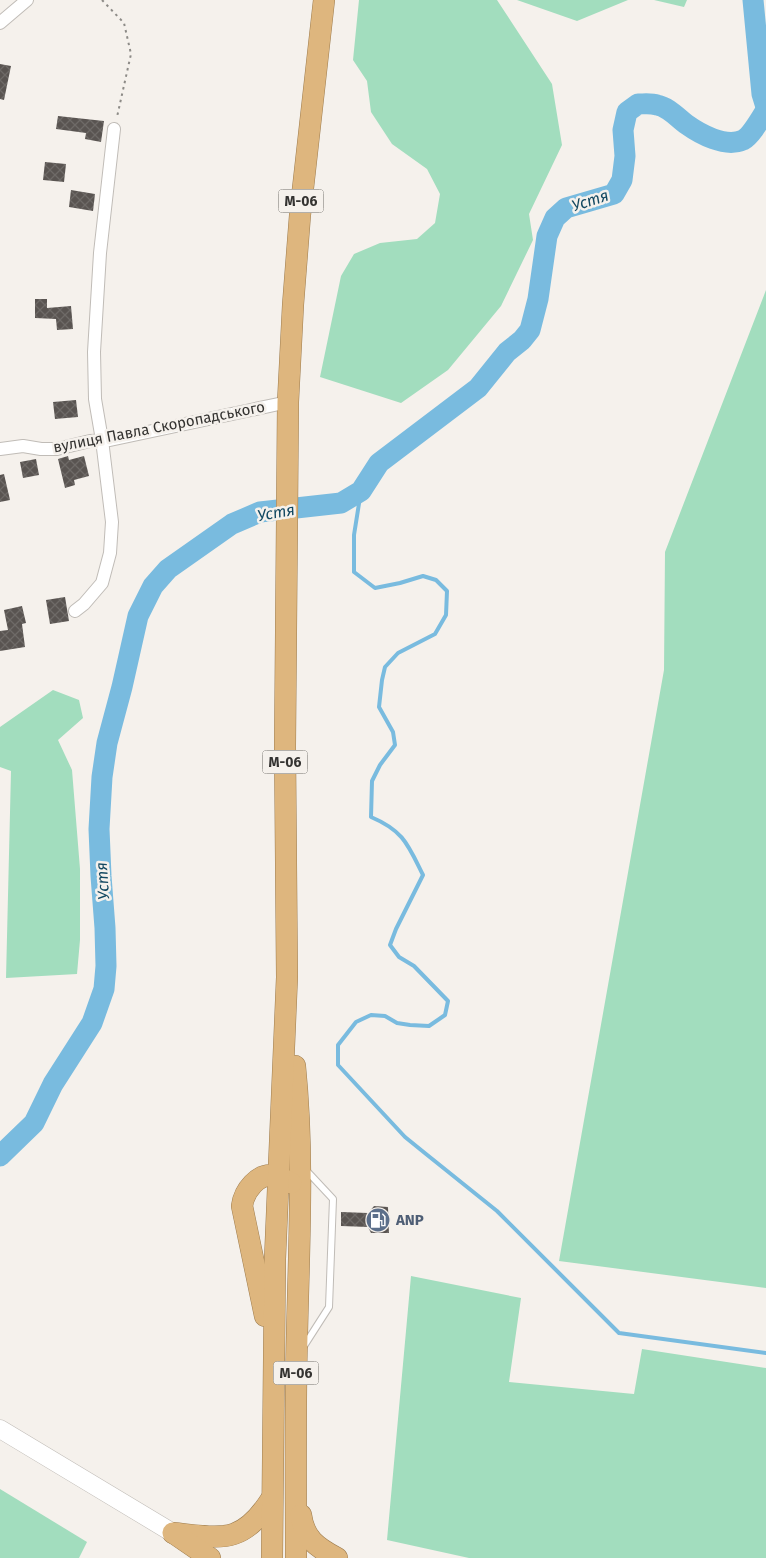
<svg xmlns="http://www.w3.org/2000/svg" width="766" height="1558" viewBox="0 0 766 1558" font-family="'Fira Sans',sans-serif">
<defs>
<pattern id="building-cross-hatch" width="8" height="8" patternUnits="userSpaceOnUse" patternTransform="scale(1.25)"><rect width="8" height="8" fill="#595451"/><path d="M0 0l8 8M0 8l8-8" fill="none" stroke="#6e6a67"/></pattern>
</defs>
<rect width="100%" height="100%" fill="#f5f1ec"/>
<g fill="#a2ddbe">
<polygon points="359,0 497,0 552,84 562,145 529,214 533,240 501,306 448,370 401,403 320,377 341,276 354,254 380,243 417,239 435,223 440,194 427,169 392,144 371,112 367,81 353,60"/>
<polygon points="517,0 628,0 577,21"/>
<polygon points="654,0 687,0 684,7"/>
<polygon points="766,290 766,1288 559,1261 664,670 665,552"/>
<polygon points="53,690 79,700 83,718 58,740 72,770 80,869 80,940 77,974 6,978 11,771 0,767 0,727"/>
<polygon points="411,1276 521,1298 509,1382 634,1394 642,1349 766,1368 766,1558 469,1558 387,1540"/>
<polygon points="0,1489 87,1542 79,1558 0,1558"/>
</g>
<g fill="none" stroke-linecap="round" stroke-linejoin="round">
<path stroke="#79bbdf" stroke-width="4" d="M 361,491 L 354,535 L 354,572 L 375,588 L 400,583 L 423,576 L 436,580 L 447,591 L 446,615 L 435,634 L 398,653 L 385,667 L 382,680 L 379,707 L 393,732 L 395,745 L 380,765 L 372,781 L 371,817 C 404,831 408,845 423,875 L 396,929 L 390,945 L 399,957 L 414,966 L 448,1001 L 445,1015 L 429,1026 L 410,1025 L 397,1023 L 385,1016 L 371,1015 L 356,1022 L 338,1045 L 338,1065 L 405,1137 L 426,1154 L 497,1211 L 619,1333 L 766,1353"/>
<g stroke="#79bbdf" stroke-width="21">
<polyline points="753,0 762,94 766,107"/>
<path d="M 0,1156 L 34,1123 L 53,1084 L 92,1023 L 104,989 L 106,966 L 105,928 L 101,876 L 99,829 L 102,777 L 107,743 L 122,687 L 138,616 L 153,586 L 168,569 L 232,524 L 260,512 L 341,503 L 361,491 L 379,463 L 478,388 L 507,352 L 522,340 L 530,330 L 538,299 L 547,236 L 555,218 L 566,208 L 614,194 L 622,180 L 625,156 L 623,130 L 627,112 L 638,104 C 644,104 651,103 657,105 C 668,107 677,117 686,124 C 700,134 725,148 743,140 C 751,136 761,118 766,110"/>
</g>
</g>
<g fill="url(#building-cross-hatch)">
<polygon points="0,64 11,66 4,100 0,99"/>
<polygon points="58,116 104,121 101,142 85,139 86,133 56,129"/>
<polygon points="45,162 66,164 64,182 43,180"/>
<polygon points="71,190 95,194 93,211 69,207"/>
<polygon points="35,299 47,299 47,308 71,306 73,329 57,330 56,319 35,318"/>
<polygon points="76,400 78,417 55,419 53,402"/>
<polygon points="68,456 69,460 84,456 89,476 74,480 75,485 65,488 58,459"/>
<polygon points="36,459 39,475 23,478 20,462"/>
<polygon points="4,474 10,500 0,502 0,475"/>
<polygon points="65,597 69,621 50,624 46,600"/>
<polygon points="22,606 26,623 22,624 25,647 0,651 0,631 8,630 4,610"/>
<polygon points="374,1206 388,1207 389,1233 371,1233 368,1227 341,1226 341,1212 368,1213"/>
</g>
<g fill="none" stroke-linecap="round" stroke-linejoin="round">
<defs>
<polyline id="service" points="304,1346 329,1307 333,1199 305,1169"/>
<g id="minor">
<polyline points="0,23 27,0"/>
<polyline points="0,449 23,446 41,449 57,449 90,441 110,440 288,402"/>
<polyline points="75,611 84,604 102,583 110,553 112,522 102,440 95,399 94,352 100,253 114,129"/>
</g>
<polyline id="secondary" points="0,1429 173,1533"/>
<g id="trunk">
<path d="M 295,1066 C 304,1155 299,1245 297,1335 C 295,1409 296,1484 296,1558"/>
<path d="M 265,1316 L 242,1206 C 244,1191 258,1172 275,1176 C 281,1177 286,1181 291,1183"/>
<path d="M 301,1515 C 304,1538 316,1547 337,1558"/>
<path d="M 173,1533 C 223,1538 242,1545 272,1498"/>
<polyline points="175,1534 210,1558"/>
<polyline points="272,1558 275,1259 287,977 285,747 288,402 293,305 300,215 324,0"/>
</g>
</defs>
<use href="#service" stroke="#c0bcb7" stroke-width="8"/>
<use href="#minor" stroke="#c0bcb7" stroke-width="14"/>
<use href="#secondary" stroke="#c0bcb7" stroke-width="19"/>
<use href="#trunk" stroke="#9d7c4e" stroke-width="22"/>
<polyline stroke="#8d8b87" stroke-width="2" stroke-dasharray="2.5 4" stroke-linecap="butt" points="102,0 124,23 131,54 117,117"/>
<use href="#service" stroke="#fff" stroke-width="6"/>
<use href="#minor" stroke="#fff" stroke-width="12"/>
<use href="#secondary" stroke="#fff" stroke-width="18"/>
<use href="#trunk" stroke="#deb67e" stroke-width="21"/>
</g>
<defs>
<symbol id="fuel-disc" viewBox="-11 -11 22 22"><circle r="9.5" fill="#5c6f8a" stroke="#f5f1ec"/><path d="M-5.5-6h7V0h2V4h1.3V-2.5L3-4.5l.8-.8L6-3V5H2.5V1h-1V6h-7ZM-4.2-4.7v3.2H.2V-4.7Z" fill="#fff"/></symbol>
</defs>
<g fill-rule="evenodd">
<use href="#fuel-disc" x="364" y="1206" width="28" height="28"/>
</g>
<g text-anchor="middle" stroke-width="5" stroke-linejoin="round" paint-order="stroke">
<g fill="#f5f1ec" stroke="#6e6c69" stroke-width="1">
<rect x="278.5" y="189.5" width="45" height="23" rx="4"/>
<rect x="262.5" y="750.5" width="45" height="23" rx="4"/>
<rect x="273.5" y="1361.5" width="45" height="23" rx="4"/>
</g>
<g font-size="14" font-weight="bold" fill="#343331">
<text x="301" y="206">М-06</text>
<text x="285" y="767">М-06</text>
<text x="296" y="1378">М-06</text>
</g>
<g font-size="15" fill="#343331" stroke="#f5f1ec">
<text transform="translate(159 427) rotate(-11)" y="5">вулиця Павла Скоропадського</text>
</g>
<g font-size="15" font-weight="bold" fill="#4e5e75" stroke="#f5f1ec" text-anchor="start">
<text x="396" y="1225">ANP</text>
</g>
<g font-size="16" font-style="italic" fill="#124861" stroke="#f5f1ec">
<text transform="translate(590 200) rotate(-18)" y="6">Устя</text>
<text transform="translate(276 512) rotate(-10)" y="6">Устя</text>
<text transform="translate(102 881) rotate(-94)" y="6">Устя</text>
</g>
</g>
</svg>
